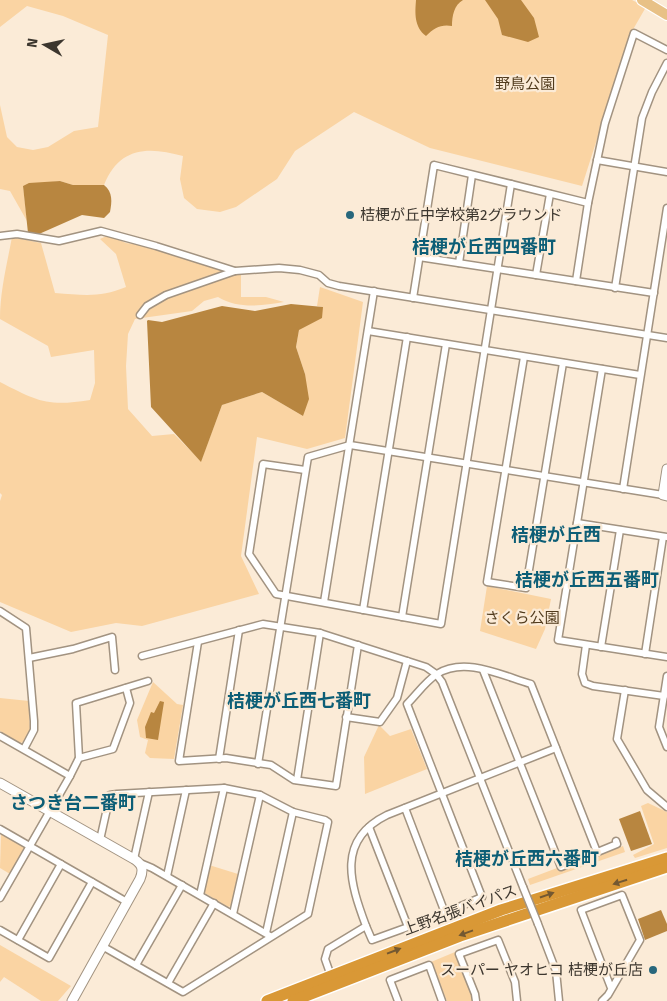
<svg xmlns="http://www.w3.org/2000/svg" width="667" height="1001" viewBox="0 0 667 1001" font-family="'Fira Sans','Noto Sans JP',sans-serif">
<rect width="100%" height="100%" fill="#fbebd7"/>
<g fill="#fad4a3">
<path d="M 0,0 L 632,0 L 646,7 L 631,33 L 582,186 L 430,148 L 354,112 L 295,151 L 277,179 L 236,207 L 220,212 L 197,209 L 184,198 L 180,179 L 183,156 C 148,146 119,147 104,185 L 73,185 L 60,181 L 23,186 L 27,221 L 10,191 L 0,189 L 0,105 L 7,137 L 17,147 L 33,150 L 48,147 L 74,131 L 98,127 L 108,35 L 63,16 L 27,6 L 0,27 Z"/>
<path d="M 109,235 L 126,243 L 153,247 L 228,273 L 241,273 L 241,297 L 266,297 L 284,302 C 261,306 238,309 218,297 L 204,301 L 192,311 L 135,319 L 128,334 L 126,366 L 128,409 L 152,436 L 174,434 L 201,461 L 222,405 L 262,392 L 303,416 L 305,374 L 296,347 L 299,330 L 323,307 L 317,306 L 320,287 L 363,302 L 345,438 L 307,449 L 257,437 L 241,556 L 259,594 L 142,626 L 116,623 L 71,632 L 0,602 L 0,501 L 2,495 L 0,493 L 0,382 C 37,401 47,407 90,400 L 95,383 L 94,350 L 51,357 L 48,346 L 0,319 C 0,291 7,264 12,237 L 41,243 L 55,293 C 83,295 100,298 126,287 L 116,254 L 100,239 Z"/>
<polygon points="487,586 551,599 545,629 536,649 480,631"/>
<polygon points="153,682 177,704 183,705 174,759 150,758 145,753 148,740 140,737 137,720"/>
<polygon points="0,698 29,701 30,730 24,742 20,743 0,731"/>
<polygon points="379,725 390,736 411,729 427,769 365,794 364,757"/>
<polygon points="648,803 667,812 667,848 635,858 633,855 654,844 641,806"/>
<polygon points="1,834 24,847 24,850 10,874 0,868"/>
<polygon points="623,846 625,852 530,885 528,879 557,868 558,871"/>
<polygon points="209,865 238,874 231,906 228,907 203,892"/>
<polygon points="0,945 71,986 58,1001 41,1001 4,977 0,982"/>
<polygon points="455,952 472,994 472,1001 447,1001 431,962"/>
</g>
<g fill="#b88640">
<path d="M 416,0 L 463,0 C 454,5 452,16 452,26 C 441,24 434,28 426,36 C 414,27 415,13 416,0 Z"/>
<polygon points="485,0 521,0 534,18 539,37 528,42 502,35 498,19"/>
<path d="M 60,181 L 73,185 L 104,185 C 113,192 112,202 110,212 L 104,218 L 82,215 L 39,234 L 28,233 L 23,186 L 29,183 Z"/>
<polygon points="291,304 323,307 322,318 299,330 296,347 305,374 309,399 303,416 262,392 222,405 201,462 151,407 147,321 148,320 162,322 222,306 255,311"/>
<polygon points="160,701 164,702 158,740 146,738 145,727 151,712 154,713"/>
<polygon points="640,811 652,844 631,851 619,819"/>
<polygon points="661,910 667,924 667,931 645,940 638,919"/>
</g>
<g fill="none" stroke-linecap="round" stroke-linejoin="round">
<defs>
<g id="street">
<polyline points="597,160 667,172"/>
<polyline points="0,236 17,234 59,241 101,231 156,246 235,271 279,268 300,270 319,275 328,283 339,286 667,338"/>
<polyline points="419,257 654,293"/>
<polyline points="459,263 472,175"/>
<polyline points="536,275 550,194"/>
<polyline points="576,281 588,203 605,123 634,33 667,50"/>
<polyline points="615,288 642,118 652,92 667,63"/>
<polyline points="413,298 434,165 588,203"/>
<polyline points="140,315 147,306 166,295 235,271"/>
<polyline points="368,331 640,375"/>
<polyline points="524,357 487,582 526,588 563,363"/>
<polyline points="602,369 558,640 667,657"/>
<polyline points="305,470 263,464 249,554 276,594 441,624 511,184"/>
<polyline points="623,489 667,208"/>
<polyline points="577,523 667,537"/>
<polyline points="324,602 374,291"/>
<polyline points="363,610 407,337"/>
<polyline points="0,611 26,628 34,721 34,730 24,749"/>
<polyline points="402,617 446,344"/>
<polyline points="198,642 179,761 226,758 271,765 294,780 336,786 358,645"/>
<polyline points="586,645 582,674 585,683 593,686 664,696"/>
<polyline points="601,647 620,530"/>
<polyline points="645,654 663,537"/>
<polyline points="142,656 263,624 320,633 426,667 436,674 442,682 523,887"/>
<polyline points="29,658 73,649 112,637 115,670"/>
<polyline points="483,670 561,867 617,844 616,841"/>
<polyline points="667,676 659,727 667,747"/>
<polyline points="625,690 617,739 647,790 667,807"/>
<polyline points="346,717 380,722 397,698 407,661"/>
<polyline points="0,736 70,776 0,898"/>
<polyline points="79,758 113,749 130,703 126,688"/>
<polyline points="219,759 239,630"/>
<polyline points="258,764 308,457 350,445 663,495"/>
<polyline points="70,776 79,758 76,703 148,681"/>
<polyline points="297,780 320,633"/>
<path d="M 405,808 L 445,913 L 482,897 L 407,704 C 416,695 426,681 437,674 C 465,656 503,676 531,684 L 597,852"/>
<polyline points="0,829 127,902"/>
<polyline points="100,840 110,795 117,794 224,788 260,795 293,812 325,820 328,822 308,914 183,992 102,946"/>
<polyline points="134,859 149,792"/>
<polyline points="140,863 152,868 270,936"/>
<polyline points="167,876 186,790"/>
<polyline points="200,895 224,788"/>
<polyline points="233,914 260,795"/>
<polyline points="538,924 556,971 559,1001"/>
<polyline points="366,926 372,940 408,927 369,827"/>
<polyline points="0,930 49,958 92,882"/>
<polyline points="266,933 293,812"/>
<polyline points="18,940 61,864"/>
<polyline points="136,965 182,885"/>
<path d="M 331,976 L 325,959 L 328,949 L 366,926 C 350,883 336,840 387,815 L 556,748"/>
<polyline points="168,983 214,903"/>
<polyline points="398,1001 390,980 429,965 442,1001"/>
<polyline points="476,1001 475,994 459,954 498,940 515,982 517,1001"/>
<polyline points="602,1001 608,995 640,940 622,895 581,910 611,988"/>
</g>
<g id="secondary">
<polyline points="667,469 663,495 667,496"/>
<path d="M 0,783 L 134,859 C 142,864 144,869 140,879 L 72,1001"/>
</g>
<polyline id="primary" points="642,0 667,15"/>
<g id="highway">
<polyline points="267,1001 501,910 667,858"/>
<polyline points="293,1001 460,936 667,867"/>
</g>
</defs>
<use href="#street" stroke="#a29381" stroke-width="9"/>
<use href="#secondary" stroke="#a29381" stroke-width="11"/>
<use href="#primary" stroke="#fff" stroke-width="12"/>
<use href="#highway" stroke="#fff" stroke-width="14"/>
<use href="#street" stroke="#fff" stroke-width="6"/>
<use href="#secondary" stroke="#fff" stroke-width="9"/>
<use href="#primary" stroke="#e8c186" stroke-width="10"/>
<use href="#highway" stroke="#d99836" stroke-width="11"/>
<defs>
<polyline id="street-bridge" points="523,887 538,924"/>
</defs>
<use href="#street-bridge" stroke="#a29381" stroke-width="9" stroke-linecap="butt"/>
<use href="#street-bridge" stroke="#fff" stroke-width="6"/>
</g>
<defs><path id="oneway-solid" d="M-6-.8H1V-3.2L6.5 0L1 3.2V.8H-6Z" transform="scale(1.25)"/></defs>
<g fill="#735831">
<use href="#oneway-solid" transform="translate(620 882) rotate(162)"/>
<use href="#oneway-solid" transform="translate(547 895) rotate(-19)"/>
<use href="#oneway-solid" transform="translate(466 933) rotate(160)"/>
<use href="#oneway-solid" transform="translate(394 951) rotate(-21)"/>
</g>
<g fill="#28677c" stroke="#fbebd7" stroke-width="2">
<circle cx="350" cy="215" r="5"/>
<circle cx="653" cy="970" r="5"/>
</g>
<g text-anchor="middle" stroke-width="4.5" stroke-linejoin="round" paint-order="stroke">
<g font-size="15" fill="#513b1d" stroke="#fbebd7">
<text x="525" y="89">野鳥公園</text>
<text x="522" y="623">さくら公園</text>
</g>
<g font-size="15" fill="#3c362e" stroke="#fbebd7" text-anchor="start">
<text x="360" y="220">桔梗が丘中学校第2グラウンド</text>
<text x="643" y="975" text-anchor="end">スーパー ヤオヒコ 桔梗が丘店</text>
</g>
<g font-size="15" fill="#3c362e" stroke="#fbebd7">
<text transform="translate(460 910) rotate(-20)" y="5">上野名張バイパス</text>
</g>
<g font-size="18" font-weight="bold" fill="#0d5e76" stroke="#fbebd7">
<text x="484" y="253">桔梗が丘西四番町</text>
<text x="556" y="541">桔梗が丘西</text>
<text x="587" y="586">桔梗が丘西五番町</text>
<text x="299" y="707">桔梗が丘西七番町</text>
<text x="73" y="809">さつき台二番町</text>
<text x="527" y="865">桔梗が丘西六番町</text>
</g>
</g>
<g transform="translate(45 45) rotate(279)" stroke="#fbebd7" stroke-width="4" paint-order="stroke">
<path d="M0-4L9 19L0 12L-9 19Z" fill="#3c362e"/>
<text y="-8" font-size="14" font-weight="bold" text-anchor="middle" fill="#3c362e">N</text>
</g>
</svg>
